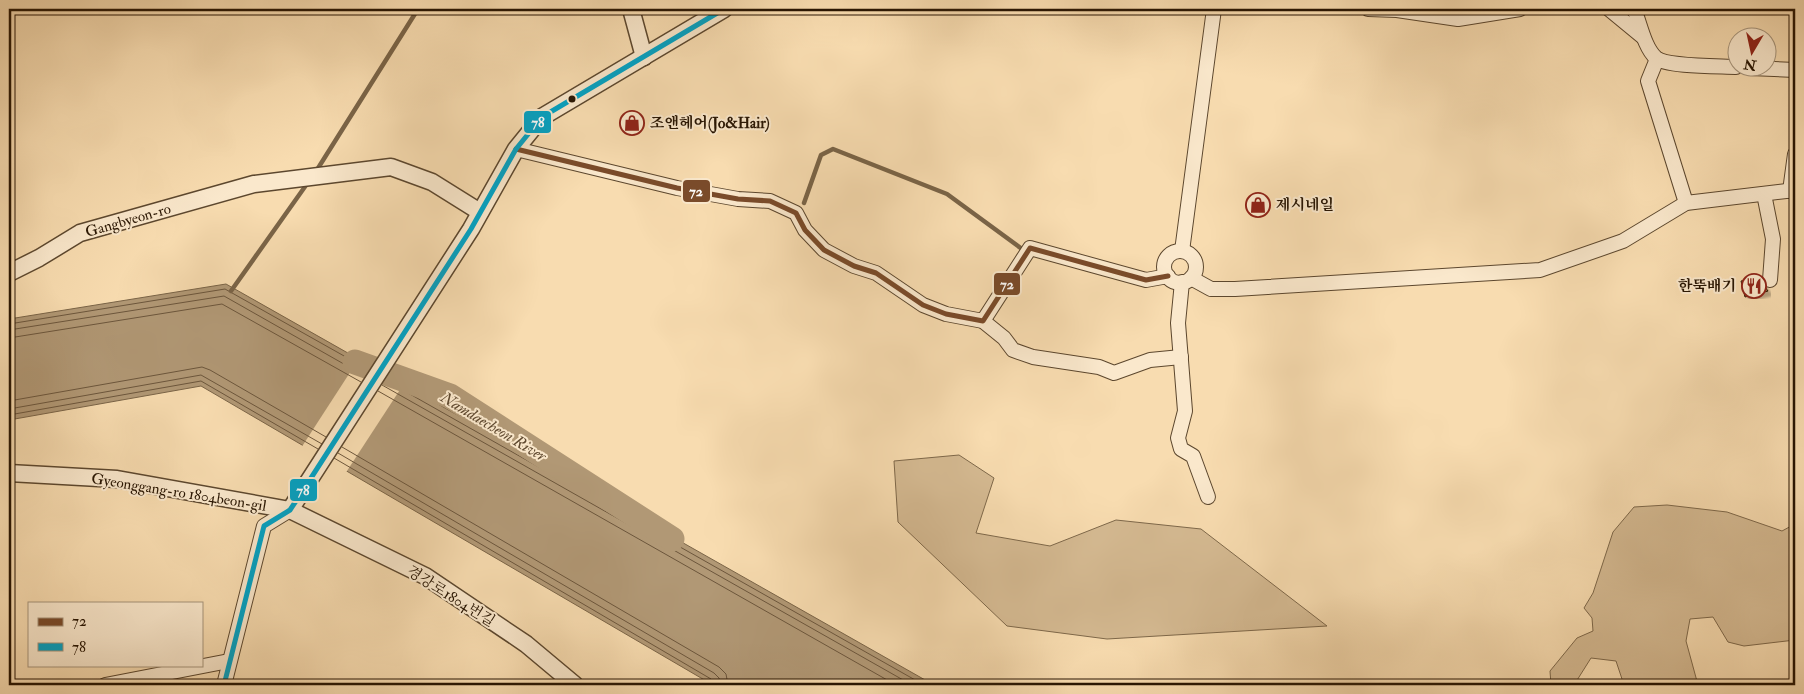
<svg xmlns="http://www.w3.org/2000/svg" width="1804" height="694" viewBox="0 0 1804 694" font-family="'IM FELL Double Pica','Noto Serif KR',serif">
<defs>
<filter id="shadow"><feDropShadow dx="4.5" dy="4.5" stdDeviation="1" flood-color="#0004"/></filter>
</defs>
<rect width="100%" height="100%" fill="#f8dcb0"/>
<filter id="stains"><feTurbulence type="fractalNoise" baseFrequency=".004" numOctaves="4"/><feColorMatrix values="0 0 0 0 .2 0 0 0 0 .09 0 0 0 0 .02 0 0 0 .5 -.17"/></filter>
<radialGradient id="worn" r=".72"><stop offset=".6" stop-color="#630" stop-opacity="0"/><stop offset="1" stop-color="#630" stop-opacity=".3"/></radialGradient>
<g fill="#d5ba92" stroke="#7e684a">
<polygon points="959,455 994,478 976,533 1050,546 1116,520 1201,529 1327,626 1107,639 1007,626 898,522 894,461"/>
<polygon points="1795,479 1795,640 1744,646 1728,642 1713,617 1690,619 1686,641 1698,685 1624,685 1616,661 1591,658 1574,685 1551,685 1550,671 1577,638 1593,631 1592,618 1584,608 1593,593 1613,532 1634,507 1667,505 1727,512 1782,531 1793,525 1790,512"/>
</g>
<polygon fill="#b19875" stroke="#7a6447" points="226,284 934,685 713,685 201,386 9,420 9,319"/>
<polygon fill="#f8dcb0" points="360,357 405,382 345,474 301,448"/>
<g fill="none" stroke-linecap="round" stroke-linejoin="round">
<g stroke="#6c563c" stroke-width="1">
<polyline points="9,324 225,289 369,370"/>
<polyline points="9,330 224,296 365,376"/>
<polyline points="9,338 222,304 361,382"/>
<polyline points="385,380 924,685"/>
<polyline points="382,385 912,685"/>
<polyline points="378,391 896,685"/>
<polyline points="9,401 202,367 210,370 326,437"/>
<polyline points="9,409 201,375 322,444"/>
<polyline points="9,415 201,381 318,449"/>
<polyline points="342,447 719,667 726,674 728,685"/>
<polyline points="338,453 714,673 719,678 721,685"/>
<polyline points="334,458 711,679 714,685"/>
</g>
<g stroke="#7a6447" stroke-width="4.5">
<polyline points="315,173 418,9"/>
<polyline points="804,203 821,155 833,149 947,194 1022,249"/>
<polyline points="231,291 309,181"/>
</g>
<polyline stroke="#b19875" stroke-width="25" points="355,362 450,396 672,539"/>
</g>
<polygon fill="#947c5c" stroke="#281502" filter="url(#shadow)" points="1761,277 1762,283 1768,291 1745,297 1741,281"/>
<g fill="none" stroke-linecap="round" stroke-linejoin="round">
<defs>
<g id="minor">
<polyline points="1368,9 1397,10 1458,19 1520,9"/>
<polyline points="1609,9 1643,37"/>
<path d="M 1634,9 C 1640,23 1644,47 1656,58 C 1667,67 1721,66 1736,67"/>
<polyline points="1657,59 1648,81 1686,203"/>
<polyline points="1750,68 1795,70"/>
<polyline points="516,149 677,188 738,199 770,201 796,213 805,230 824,250 854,266 876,273 923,305 946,314 983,321 1030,248 1146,280 1168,276"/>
<polyline points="1790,191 1795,154"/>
<polyline points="1764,194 1773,239 1770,280"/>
<polyline points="1182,251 1214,9"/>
<circle cx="1180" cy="267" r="16"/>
<polyline points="1191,278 1211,289 1235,289 1540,270 1623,241 1686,203 1795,190"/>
<polyline points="1182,282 1178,323 1185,411 1178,438 1181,449 1193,456 1208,497"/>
<polyline points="983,321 1004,338 1013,350 1033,357 1099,367 1114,373 1150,360 1181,357"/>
<polyline points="105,685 229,661"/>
<polyline points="224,685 264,526 290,510"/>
</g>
<g id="tertiary">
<polyline points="631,9 644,57"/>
<polyline points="9,273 39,258 80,233 254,184 391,167 432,182 480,212"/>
<polyline points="9,473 117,479 290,510 425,576 526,644 575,685"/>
<polyline points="290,510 471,229 516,149 542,117 724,9"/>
</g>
</defs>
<use href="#minor" stroke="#5c472e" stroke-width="16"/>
<use href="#tertiary" stroke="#5c472e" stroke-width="19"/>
<use href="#minor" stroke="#fae8cc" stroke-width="14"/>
<use href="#tertiary" stroke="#fae8cc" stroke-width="16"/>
<defs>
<polyline id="bus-1" points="516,149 677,188 738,199 770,201 796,213 805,230 824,250 854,266 876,273 923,305 946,314 983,321 1030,248 1146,280 1168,276"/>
<polyline id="bus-2" points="224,685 264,526 290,510 302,492 471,229 516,149 542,117 724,9"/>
</defs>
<use href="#bus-1" stroke="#fae8cc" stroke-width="9"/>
<use href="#bus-2" stroke="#fae8cc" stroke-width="9"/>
<use href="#bus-1" stroke="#7a4b2a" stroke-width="5"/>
<use href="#bus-2" stroke="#02a2c4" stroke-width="5"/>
</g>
<defs>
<symbol id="shop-ring" viewBox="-11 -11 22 22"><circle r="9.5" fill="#fae8cc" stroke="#8f2418" stroke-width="1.5"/><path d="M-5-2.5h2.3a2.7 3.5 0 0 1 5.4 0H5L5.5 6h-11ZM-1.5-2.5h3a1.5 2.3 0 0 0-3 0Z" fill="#8f2418"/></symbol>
<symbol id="restaurant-ring" viewBox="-11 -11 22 22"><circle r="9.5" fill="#fae8cc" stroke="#8f2418" stroke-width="1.5"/><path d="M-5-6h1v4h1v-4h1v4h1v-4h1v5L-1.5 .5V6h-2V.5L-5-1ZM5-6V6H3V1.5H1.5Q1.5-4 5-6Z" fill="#8f2418"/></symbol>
</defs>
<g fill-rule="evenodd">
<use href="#shop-ring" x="618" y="109" width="28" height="28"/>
<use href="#shop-ring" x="1244" y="191" width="28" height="28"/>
<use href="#restaurant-ring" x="1740" y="272" width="28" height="28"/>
</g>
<circle fill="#281502" stroke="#fae8cc" stroke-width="2" cx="572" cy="99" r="4.5"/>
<g text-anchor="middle" stroke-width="4" stroke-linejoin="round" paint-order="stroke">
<g font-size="15" font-weight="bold" fill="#281502" stroke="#fae8cc" text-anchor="start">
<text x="650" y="128">조앤헤어(Jo&amp;Hair)</text>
<text x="1276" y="210">제시네일</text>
<text x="1736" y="291" text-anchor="end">한뚝배기</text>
</g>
<g font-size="15" fill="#281502" stroke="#fae8cc">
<text transform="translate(128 220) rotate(-16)" y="5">Gangbyeon-ro</text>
<text transform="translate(179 492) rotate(9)" y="5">Gyeonggang-ro 1804beon-gil</text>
<text transform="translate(451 596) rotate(32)" y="5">경강로1804번길</text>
</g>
<g font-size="16" font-style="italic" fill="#5f4930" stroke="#fae8cc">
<text transform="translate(494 426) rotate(31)" y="6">Namdaecheon River</text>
</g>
</g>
<g stroke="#fae8cc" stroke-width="2">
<rect x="523" y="110" width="29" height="24" rx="5" fill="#02a2c4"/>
<rect x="682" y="179" width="29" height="24" rx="5" fill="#7a4b2a"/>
<rect x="993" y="272" width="28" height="24" rx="5" fill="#7a4b2a"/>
<rect x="289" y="478" width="29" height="24" rx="5" fill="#02a2c4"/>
</g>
<g font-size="14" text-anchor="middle" font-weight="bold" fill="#fff">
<text x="538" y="127">78</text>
<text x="696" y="196">72</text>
<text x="1007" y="289">72</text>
<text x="303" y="495">78</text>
</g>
<rect width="1804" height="694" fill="none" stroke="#f8dcb0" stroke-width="30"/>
<rect x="10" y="10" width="1784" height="674" fill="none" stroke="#281502" stroke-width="2.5"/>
<rect x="15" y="15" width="1774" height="664" fill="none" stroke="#281502"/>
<rect x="28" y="602" width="175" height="65" fill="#fae8cc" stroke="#a6947b"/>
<rect x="38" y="618" width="25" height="8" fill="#7a4b2a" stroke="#a6947b"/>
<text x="72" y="626" font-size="15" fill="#281502">72</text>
<rect x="38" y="643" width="25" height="8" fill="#02a2c4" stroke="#a6947b"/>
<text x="72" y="652" font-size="15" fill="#281502">78</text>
<g transform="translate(1752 52) rotate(189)"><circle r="24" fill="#fae8cc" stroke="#a6947b"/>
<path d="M0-4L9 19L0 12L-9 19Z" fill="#8f2418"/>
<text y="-8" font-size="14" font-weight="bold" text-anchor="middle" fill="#281502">N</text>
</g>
<rect width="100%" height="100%" filter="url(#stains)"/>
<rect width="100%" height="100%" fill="url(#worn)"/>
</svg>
